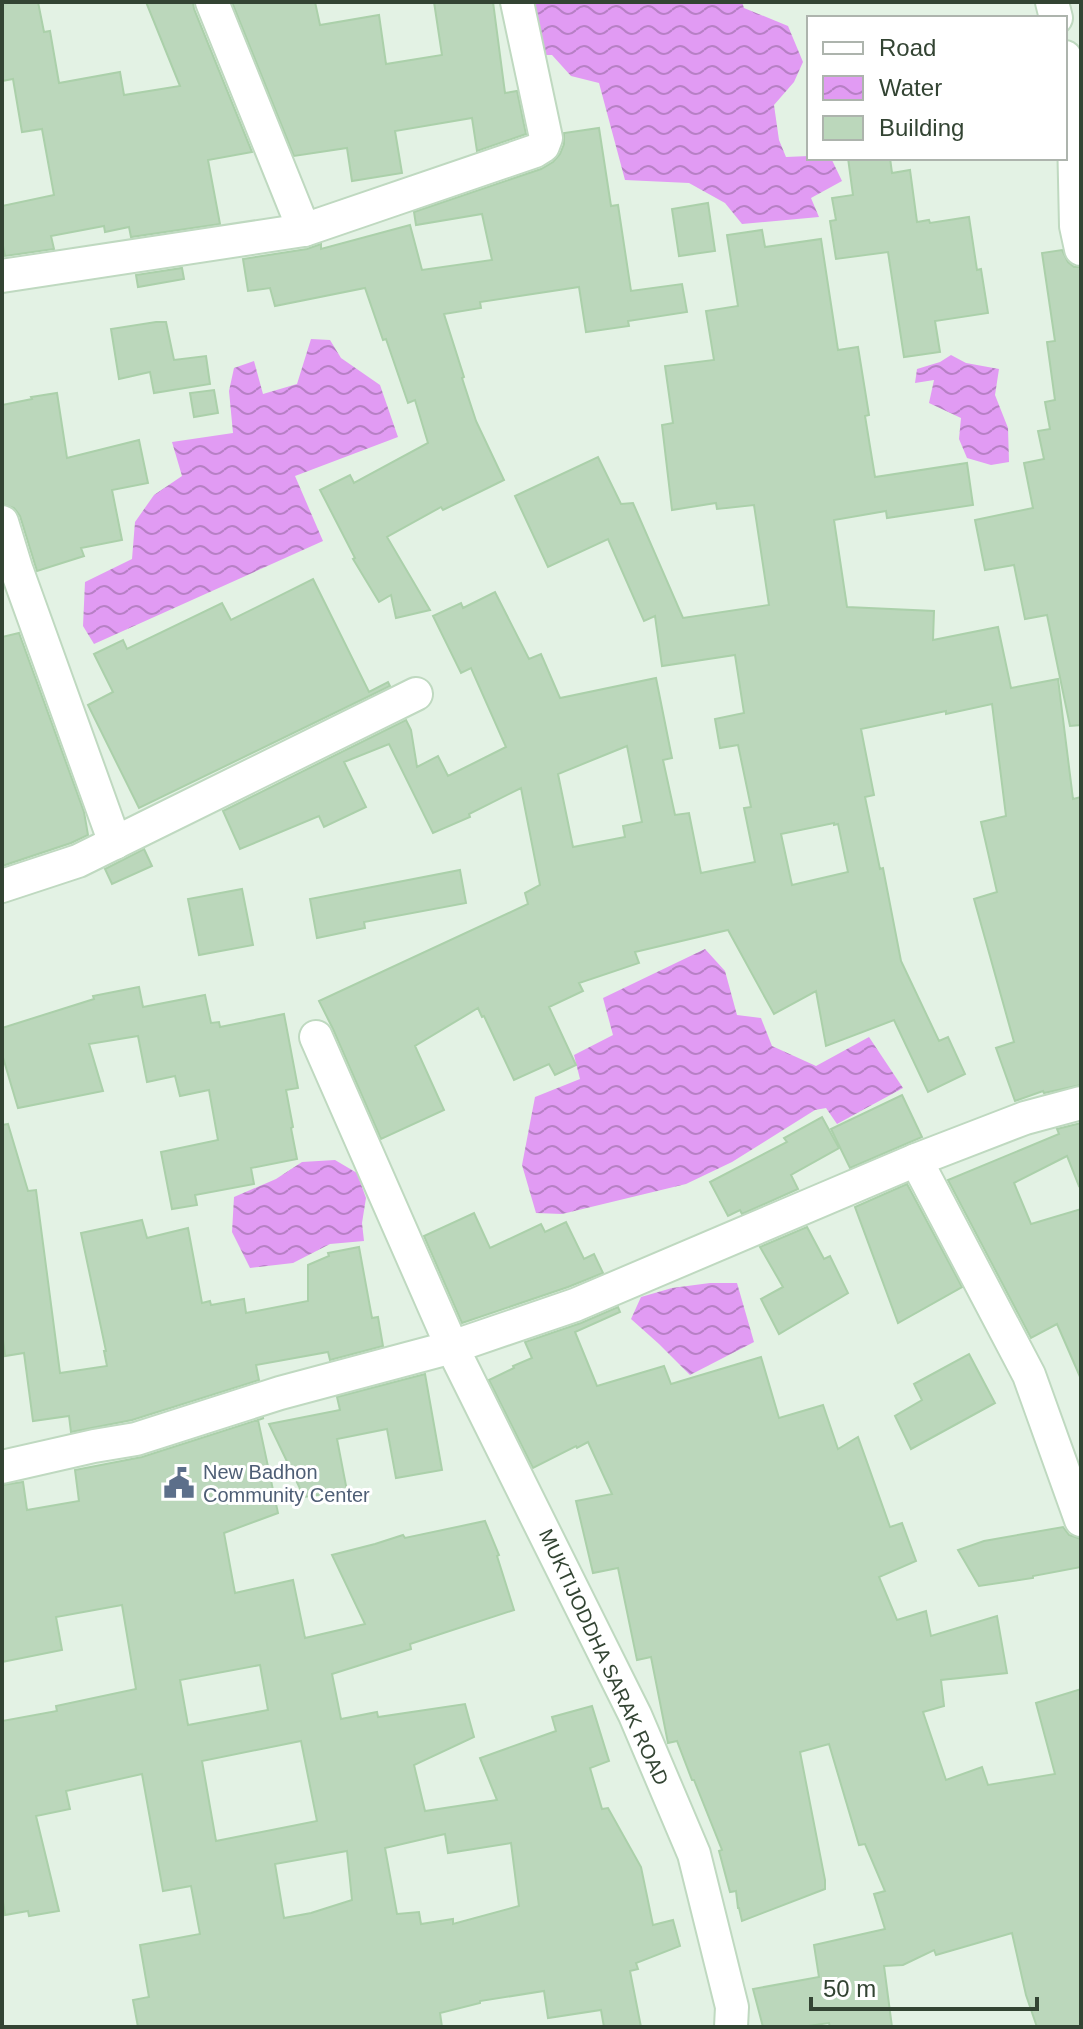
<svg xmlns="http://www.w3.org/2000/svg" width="1083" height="2029" viewBox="0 0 1083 2029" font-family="Helvetica,sans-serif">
<defs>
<pattern id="water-waves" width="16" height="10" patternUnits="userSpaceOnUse" patternTransform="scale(2)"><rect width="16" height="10" fill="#e19bf3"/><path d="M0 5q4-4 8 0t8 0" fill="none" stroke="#b780c5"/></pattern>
</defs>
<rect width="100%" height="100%" fill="#e3f2e4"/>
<g fill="url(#water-waves)">
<polygon points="528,2 742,2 744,8 788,26 803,62 794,82 774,105 779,140 786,157 809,156 809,158 831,158 842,181 811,198 819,217 742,224 725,203 689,183 625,180 599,83 571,76 552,55 538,55"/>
<polygon points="311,339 330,340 341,358 380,385 398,437 295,476 323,541 94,644 83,626 85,582 132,559 135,522 154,495 182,476 172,442 233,433 229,391 234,368 254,361 263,394 297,384"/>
<polygon points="951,355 966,363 999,369 995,395 1008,428 1009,462 991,465 967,458 959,439 961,418 929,403 934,380 915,383 917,369 940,362"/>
<polygon points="705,949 725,971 737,1015 761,1018 772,1046 816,1066 869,1037 903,1088 837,1124 826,1108 815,1110 732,1162 686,1184 562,1214 536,1213 522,1165 535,1097 580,1079 574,1055 613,1035 603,998"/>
<polygon points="335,1160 357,1173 366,1198 362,1223 364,1241 330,1244 293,1263 250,1268 232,1232 234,1197 276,1179 302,1162"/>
<polygon points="710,1283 737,1283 754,1342 690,1375 659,1344 631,1319 641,1297 672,1288"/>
</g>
<g fill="#bbd7bb" stroke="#abd0aa" stroke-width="2" fill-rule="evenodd">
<polygon points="2,2 38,2 44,32 50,31 59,83 120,72 124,95 180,86 146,2 193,2 194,9 252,152 208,160 220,224 131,237 129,227 105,232 104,226 51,236 54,249 5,256 2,241 2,206 54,195 42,129 22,132 13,79 2,81"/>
<polygon points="232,2 315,2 320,25 379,15 386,64 442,55 434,2 493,2 505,93 517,91 526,134 477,151 472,118 395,131 402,173 352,181 347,148 294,156"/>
<polygon points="599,128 611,206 618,205 631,291 682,284 687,312 628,321 629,326 586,332 579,287 480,302 481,308 444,314 464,377 462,378 476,421 504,480 443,510 441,507 387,537 430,610 396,618 391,595 379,602 353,559 355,558 320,490 350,475 354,483 428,443 415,400 408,403 386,339 383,340 365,288 275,306 270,288 248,291 243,259 307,249 321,244 321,249 410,225 422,270 492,260 482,214 416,225 414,212 541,169 553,162 560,154 564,144 564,133"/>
<polygon points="848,158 890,158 892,173 910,170 917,222 929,220 930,223 969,217 977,270 981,269 988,313 935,321 940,352 904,357 888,252 836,259 830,221 836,220 832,198 853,195"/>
<polygon points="708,203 715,251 679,256 672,209"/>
<path d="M 762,230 L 765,247 L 821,239 L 838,350 L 858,347 L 869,415 L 865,416 L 875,477 L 967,463 L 973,505 L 887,518 L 886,511 L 834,520 L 847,607 L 934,611 L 933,640 L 998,627 L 1011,688 L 1058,679 L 1073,799 L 1081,797 L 1081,1085 L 1044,1093 L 1043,1091 L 1015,1101 L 996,1048 L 1014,1042 L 974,899 L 997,892 L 981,822 L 1006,816 L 992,704 L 946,714 L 946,711 L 861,729 L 874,795 L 865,797 L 880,869 L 883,868 L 901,961 L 939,1041 L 948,1037 L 965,1074 L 928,1092 L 894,1020 L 826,1046 L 816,991 L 774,1014 L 728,930 L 635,952 L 639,963 L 579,983 L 583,991 L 549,1007 L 576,1065 L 555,1075 L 549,1064 L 514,1080 L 484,1016 L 482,1017 L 478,1008 L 415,1046 L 444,1110 L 381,1139 L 333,1029 L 319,1001 L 528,904 L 525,893 L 540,885 L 521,788 L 469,814 L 470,817 L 433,833 L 389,744 L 344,762 L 366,807 L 324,827 L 319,816 L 240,849 L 223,811 L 406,720 L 411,730 L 417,767 L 438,756 L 448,776 L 506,747 L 471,668 L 461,673 L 433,616 L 461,603 L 463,608 L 495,592 L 529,659 L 541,654 L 560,698 L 656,678 L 672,758 L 663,760 L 675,815 L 689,813 L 701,873 L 755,862 L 744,808 L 751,807 L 738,745 L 720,748 L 715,719 L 744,713 L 735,655 L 662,666 L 655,616 L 644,621 L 608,539 L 548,567 L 515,496 L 598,457 L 621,504 L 633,503 L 683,618 L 769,605 L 754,505 L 717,509 L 716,503 L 672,510 L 662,425 L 673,423 L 665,366 L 714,360 L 706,311 L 738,306 L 727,235 ZM 627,746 L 642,822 L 623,826 L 625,837 L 573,847 L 558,774 ZM 834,823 L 834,825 L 838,824 L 848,872 L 792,885 L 781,834 Z"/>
<polygon points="1062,250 1068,262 1074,267 1081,267 1081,725 1070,726 1047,615 1025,619 1014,565 985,570 975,520 1033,508 1024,463 1044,459 1038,431 1050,429 1045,402 1055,400 1047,342 1055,341 1042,253"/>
<polygon points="182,268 184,279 138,287 136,275"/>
<polygon points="156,322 166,322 174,360 206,356 210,384 154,393 150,372 119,379 111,329"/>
<polygon points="214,390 218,413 194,417 190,393"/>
<polygon points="57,393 67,458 139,440 148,483 112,490 122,540 81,548 84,556 37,571 20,516 14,508 2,504 2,405 32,399 31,397"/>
<polygon points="313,579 369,692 388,682 390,686 139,808 88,705 113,692 94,654 123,640 127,649 222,603 231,620"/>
<polygon points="19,633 84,812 88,835 71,843 2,866 2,637"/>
<polygon points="144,849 152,866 112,884 105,869"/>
<polygon points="460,870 466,903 364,922 365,928 317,938 310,899"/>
<polygon points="242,889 253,945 199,955 188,899"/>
<polygon points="139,987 143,1007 205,995 211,1023 219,1022 220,1027 284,1014 298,1088 286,1090 293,1127 291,1128 297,1159 251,1168 254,1184 195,1195 197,1205 172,1209 161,1152 218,1140 209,1090 180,1096 175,1076 147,1082 138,1036 89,1044 103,1091 18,1108 2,1054 2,1028 94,999 93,996"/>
<polygon points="902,1095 922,1137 850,1168 831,1129"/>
<polygon points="822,1117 839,1148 791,1175 798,1189 742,1214 740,1210 728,1216 710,1182 787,1142 784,1138"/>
<polygon points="1081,1123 1081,1185 1079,1186 1067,1156 1014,1183 1031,1224 1081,1209 1081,1379 1057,1324 1031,1338 948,1180 1059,1134 1057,1129"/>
<polygon points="8,1124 28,1191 36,1190 60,1373 107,1366 104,1351 106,1351 81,1233 142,1220 147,1238 188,1228 202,1303 210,1301 211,1305 244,1299 246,1313 308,1301 308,1265 329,1256 328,1253 359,1247 372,1318 378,1317 383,1346 330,1360 328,1352 256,1365 259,1380 132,1420 71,1432 69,1416 33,1421 24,1353 5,1356 2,1331 2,1125"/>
<polygon points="907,1184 962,1287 898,1323 855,1207"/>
<polygon points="474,1213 490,1248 541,1224 545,1232 566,1222 584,1259 594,1254 603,1273 568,1287 462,1323 424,1236"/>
<polygon points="807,1227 824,1259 830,1256 848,1293 779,1334 761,1299 783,1287 760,1247"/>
<polygon points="618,1307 620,1312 575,1332 597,1386 664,1366 671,1384 761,1357 779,1418 823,1405 838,1449 858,1437 890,1527 902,1523 916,1561 879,1577 897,1620 926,1611 931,1636 997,1616 1007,1673 941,1680 944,1706 923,1712 946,1780 982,1767 988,1785 1055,1774 1036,1703 1081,1689 1081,2027 1037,2027 1026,1995 1012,1933 936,1955 934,1950 903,1965 884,1966 892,2027 830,2027 829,2023 801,2027 763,2027 753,1989 819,1977 814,1945 885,1929 874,1894 885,1891 865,1844 859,1845 829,1744 800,1752 825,1880 825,1889 742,1921 739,1908 738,1908 736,1891 730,1892 719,1851 722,1850 694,1780 692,1780 677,1741 668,1743 651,1657 637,1660 618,1568 593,1573 576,1501 612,1494 588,1442 577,1448 576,1446 533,1468 489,1380 514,1368 513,1366 532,1358 525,1342 581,1323"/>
<polygon points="969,1354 995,1403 911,1449 895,1416 922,1400 914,1384"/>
<polygon points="425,1374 442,1470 396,1478 387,1429 337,1439 347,1491 304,1497 269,1424 340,1410 337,1397"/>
<path d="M 264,1418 L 258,1420 L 278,1513 L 224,1533 L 235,1593 L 293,1580 L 305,1638 L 365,1624 L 332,1555 L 375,1544 L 403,1535 L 405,1538 L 485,1521 L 499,1555 L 497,1556 L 514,1610 L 410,1644 L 411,1649 L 332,1674 L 341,1719 L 377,1712 L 378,1717 L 465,1704 L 474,1737 L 414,1765 L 425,1811 L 497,1800 L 480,1758 L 556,1731 L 552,1717 L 592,1706 L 609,1761 L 590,1768 L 602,1809 L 608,1808 L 641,1867 L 653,1925 L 673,1920 L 680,1946 L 636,1963 L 638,1969 L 630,1971 L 641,2027 L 604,2027 L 601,2010 L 548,2018 L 544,1991 L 480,2001 L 480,2003 L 440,2013 L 442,2027 L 138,2027 L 133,2000 L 149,1997 L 140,1945 L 200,1934 L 191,1886 L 163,1891 L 142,1774 L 66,1791 L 70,1809 L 36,1816 L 59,1911 L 29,1916 L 28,1911 L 5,1915 L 2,1895 L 2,1721 L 57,1711 L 56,1706 L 136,1689 L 122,1605 L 56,1617 L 62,1650 L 2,1662 L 2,1485 L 23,1482 L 27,1510 L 79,1501 L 75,1470 L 142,1457 ZM 260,1665 L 268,1710 L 188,1725 L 180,1680 ZM 301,1741 L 317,1821 L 216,1841 L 202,1761 ZM 445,1834 L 448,1853 L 511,1843 L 519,1906 L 453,1924 L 453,1919 L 421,1924 L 419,1912 L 397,1914 L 385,1848 ZM 347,1851 L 352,1900 L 311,1913 L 284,1918 L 275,1864 Z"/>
<polygon points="1063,1527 1069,1535 1081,1539 1081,1567 1033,1576 1033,1578 979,1586 958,1550 984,1541"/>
</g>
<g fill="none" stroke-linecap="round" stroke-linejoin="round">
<defs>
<g id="street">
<polyline points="212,2 304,230 535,151 543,146 546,138 517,2"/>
<polyline points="1052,2 1056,18"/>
<polyline points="1065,57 1073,89 1076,226 1081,249"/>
<polyline points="2,276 304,230"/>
<polyline points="2,522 16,568 115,843"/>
<polyline points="2,886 78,861 416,694"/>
<polyline points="916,1160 1029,1375 1081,1520"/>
<polyline points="2,1467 94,1446 136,1439 280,1393 452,1347 316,1037"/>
<polyline points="731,2027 732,2007 694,1854 635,1715 452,1347 575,1305 916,1160 1025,1118 1081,1103"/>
</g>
</defs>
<use href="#street" stroke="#bfd9c0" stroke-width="36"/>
<use href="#street" stroke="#fff" stroke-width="32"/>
</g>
<defs>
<symbol id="civic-bare" viewBox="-9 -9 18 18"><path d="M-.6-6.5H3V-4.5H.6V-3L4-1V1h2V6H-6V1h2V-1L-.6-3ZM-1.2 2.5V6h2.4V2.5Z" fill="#5c6f8a" stroke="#fff" stroke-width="2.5" paint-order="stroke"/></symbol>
</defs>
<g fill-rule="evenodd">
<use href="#civic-bare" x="157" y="1461" width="44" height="44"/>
</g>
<g text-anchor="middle" stroke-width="6" stroke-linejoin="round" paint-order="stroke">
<g font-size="20" fill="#4e5e75" stroke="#fff" text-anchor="start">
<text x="203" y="1479">New Badhon<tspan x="203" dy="23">Community Center</tspan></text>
</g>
<g font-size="20" fill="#343" stroke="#fff">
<text transform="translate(604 1657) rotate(65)" y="7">MUKTIJODDHA SARAK ROAD</text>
</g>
</g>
<rect width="1083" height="2029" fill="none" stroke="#334433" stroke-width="8"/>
<rect x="807" y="16" width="260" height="144" fill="#ffffff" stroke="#adb4ad" stroke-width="2"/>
<rect x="823" y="42" width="40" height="12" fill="#ffffff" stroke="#adb4ad" stroke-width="2"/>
<text x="879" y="56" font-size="24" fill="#334433">Road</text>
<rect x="823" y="76" width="40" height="24" fill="url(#water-waves)" stroke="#adb4ad" stroke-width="2"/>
<text x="879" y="96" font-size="24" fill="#334433">Water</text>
<rect x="823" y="116" width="40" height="24" fill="#bbd7bb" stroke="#adb4ad" stroke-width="2"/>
<text x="879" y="136" font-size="24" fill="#334433">Building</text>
<path d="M811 1997v12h226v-12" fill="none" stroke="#334433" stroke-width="4"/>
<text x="823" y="1997" font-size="24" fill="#334433" stroke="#ffffff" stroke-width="6" paint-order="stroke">50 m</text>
</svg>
